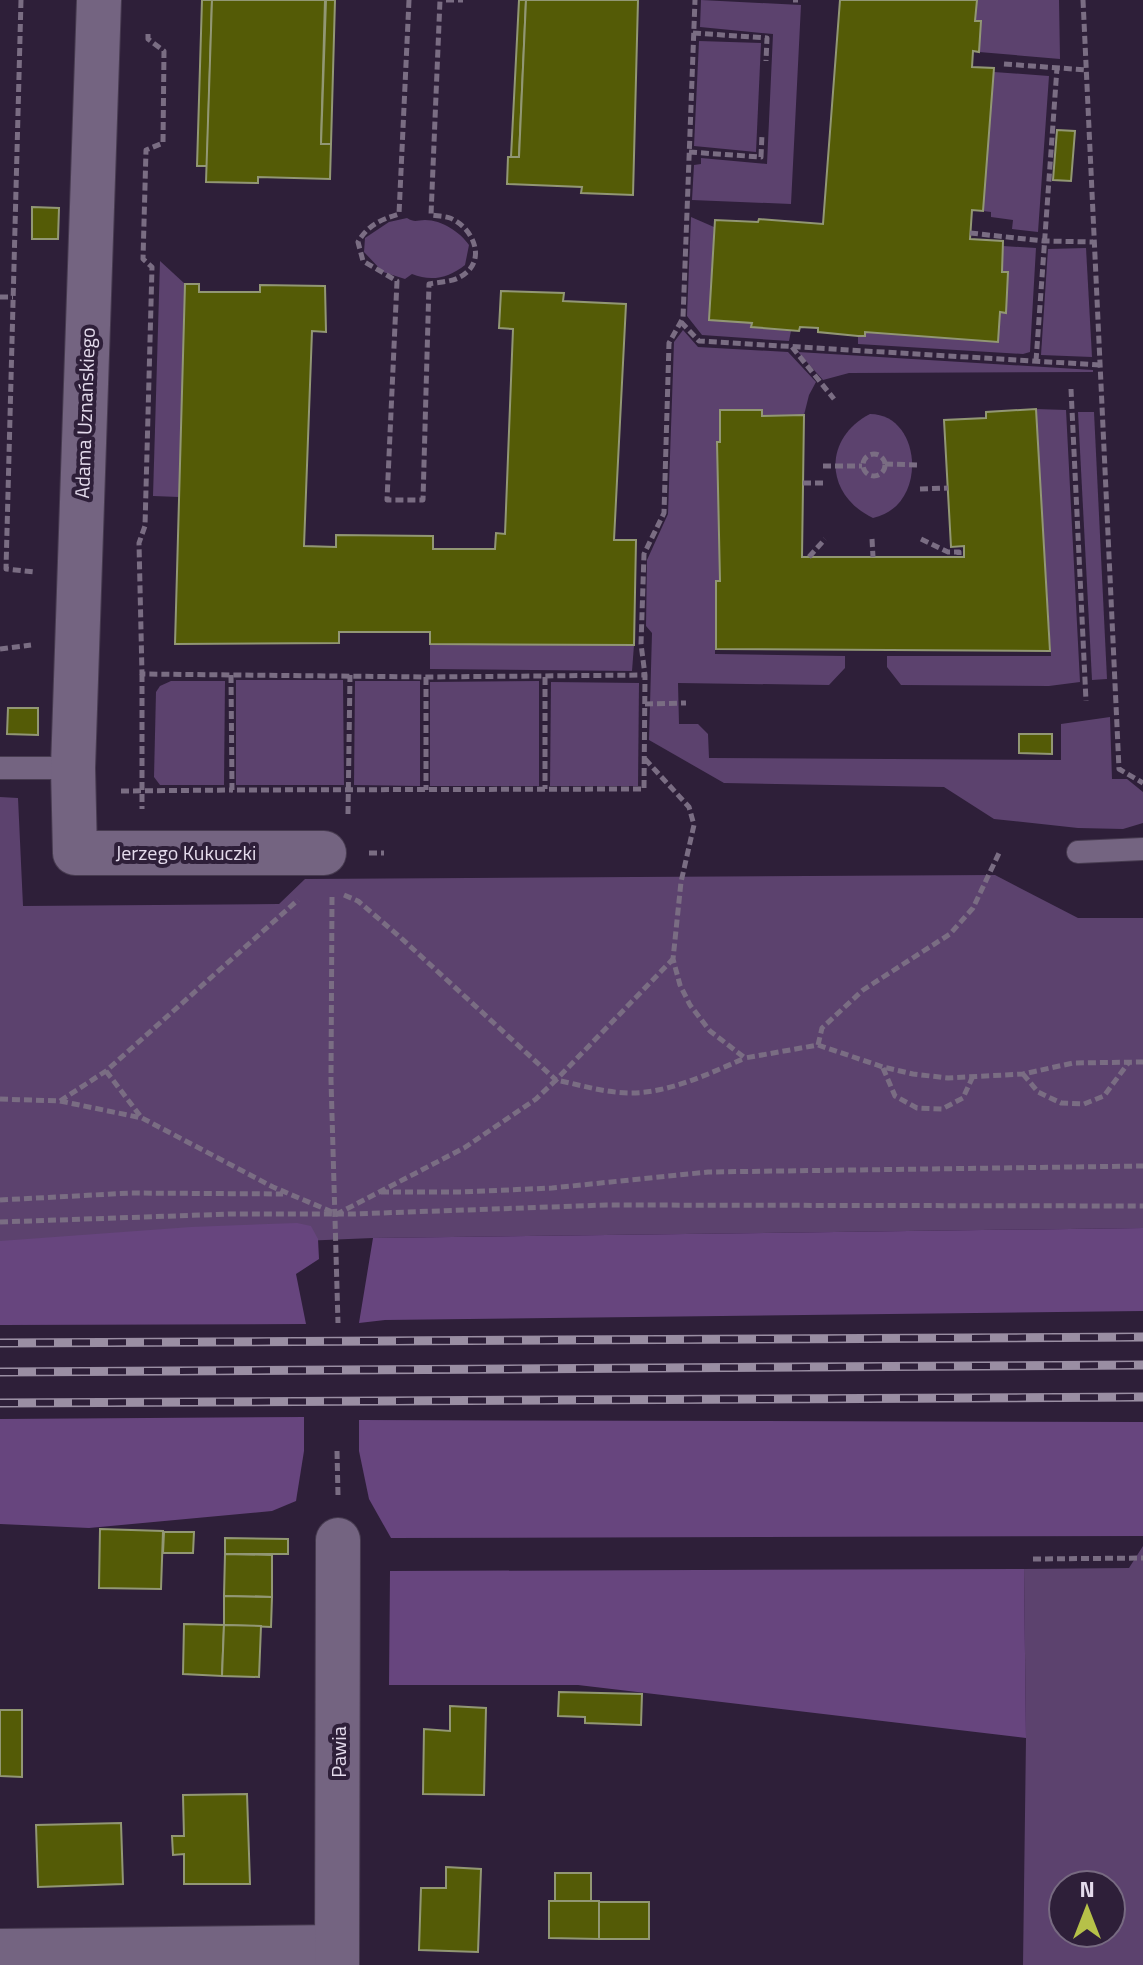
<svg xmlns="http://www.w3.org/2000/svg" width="1143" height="1965" viewBox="0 0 1143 1965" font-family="'Titillium Web',sans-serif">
<rect width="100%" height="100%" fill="#2e1f39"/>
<g fill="#5c426e" fill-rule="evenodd">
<polygon points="701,0 801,5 791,204 692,200 694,165 701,164 701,158 767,164 773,34 700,27"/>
<polygon points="977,0 1059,0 1060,59 979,52 981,22 975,21"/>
<polygon points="699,41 761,43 756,152 694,146"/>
<polygon points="994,72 1049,76 1038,232 1012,229 1013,220 991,217 991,212 983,211"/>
<polygon points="691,217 714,227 709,320 752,323 752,327 791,331 789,341 702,335 687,316"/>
<path d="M 407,218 C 415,223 417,220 425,220 C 442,220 460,232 469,245 L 465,265 C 449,278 431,282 412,274 L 405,279 L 383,272 L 364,252 L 365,238 L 389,222 Z"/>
<polygon points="1003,246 1036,248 1030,352 1023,354 858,344 858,336 864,336 865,332 997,342 1000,312 1006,312 1008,273 1002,272"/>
<polygon points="1086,248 1092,357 1041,355 1048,249"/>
<polygon points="160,261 185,284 179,497 153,496"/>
<polygon points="683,330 698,347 788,352 816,382 809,395 804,415 762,416 761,410 720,410 720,442 717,443 720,581 716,582 715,654 845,656 845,668 829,685 678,683 679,724 698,724 708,734 709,758 1061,760 1061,724 1110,717 1112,779 1127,779 1143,792 1143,823 1123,829 1078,828 994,819 944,787 724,783 649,740 652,633 646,626 647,560 668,514 674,342"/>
<polygon points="798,352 1093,370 1093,372 849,373 823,380"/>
<polygon points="1036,409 1066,410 1080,682 1049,686 901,685 887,667 887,656 1051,656"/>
<polygon points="1078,412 1094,412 1107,679 1092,680"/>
<path d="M 870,414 C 922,414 929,506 873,518 C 825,495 822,439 870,414 Z"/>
<polygon points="430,644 634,645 632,671 430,669"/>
<polygon points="236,680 343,680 344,785 236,785"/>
<polygon points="171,681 225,681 224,785 160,785 154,777 156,692 160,686"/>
<polygon points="355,681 420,681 420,786 354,785"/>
<polygon points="539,681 539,786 430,786 430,682"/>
<polygon points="551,682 639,683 638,786 550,786"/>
<polygon points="0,797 18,798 23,906 279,904 305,879 995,875 1078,918 1143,918 1143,1228 373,1238 0,1254"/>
<path d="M 1143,1546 L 1143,1965 L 1023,1965 L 1026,1738 L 1024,1569 L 1129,1568 ZM 1063,1885 L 1111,1885 L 1111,1933 L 1063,1933 Z"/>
</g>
<g fill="#67457e">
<polygon points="297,1223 311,1226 318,1239 319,1259 296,1274 306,1324 0,1325 0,1241 191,1227"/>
<polygon points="1143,1228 1143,1311 385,1320 359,1323 373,1238"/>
<polygon points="304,1417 304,1451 296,1501 272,1511 89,1528 0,1524 0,1419"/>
<polygon points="359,1420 1143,1422 1143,1536 391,1538 369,1499 359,1451"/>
<polygon points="1024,1569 1026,1738 578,1685 389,1685 390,1571"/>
</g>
<g fill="#545b06" stroke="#929774" stroke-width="2">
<polygon points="202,0 212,0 207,166 197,166"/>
<polygon points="212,0 325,0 321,144 331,144 330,179 258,177 258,183 206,182"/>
<polygon points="326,0 335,0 331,144 321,144"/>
<polygon points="519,0 526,0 519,157 511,157"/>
<polygon points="526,0 638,0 633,195 581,193 582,187 507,184 508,157 519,157"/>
<polygon points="840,0 977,0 975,21 981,21 979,52 973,51 972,67 994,68 983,211 972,210 970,239 1003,241 1002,272 1008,272 1006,313 1000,312 998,342 865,332 865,336 858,336 818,332 818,328 800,327 799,331 751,327 752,323 709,320 715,220 758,222 759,219 823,224"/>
<polygon points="1057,130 1075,131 1071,181 1053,180"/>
<polygon points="32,207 59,208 58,239 32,239"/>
<polygon points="185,284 199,284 199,292 260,292 260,285 325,286 326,332 312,331 304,546 336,547 336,535 433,536 433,549 495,549 496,533 505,534 513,329 499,328 501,291 564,293 563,301 626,304 614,540 636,540 634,645 430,644 430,632 339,632 339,643 175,644"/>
<polygon points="1036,409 1050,651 716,649 716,581 720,581 717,442 720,442 720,410 762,410 762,416 804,415 802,557 964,557 964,546 951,547 944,420 986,418 986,412"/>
<polygon points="8,708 38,708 38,735 7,734"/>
<polygon points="1019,734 1052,734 1052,754 1019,753"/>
<polygon points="100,1529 163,1531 161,1589 99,1588"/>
<polygon points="164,1532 194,1532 193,1553 163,1553"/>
<polygon points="225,1538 288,1539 288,1554 225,1554"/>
<polygon points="225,1554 272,1555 272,1597 224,1596"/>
<polygon points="224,1596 272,1597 271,1627 224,1625"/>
<polygon points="184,1624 224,1625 222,1676 183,1674"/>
<polygon points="224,1625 261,1626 259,1677 222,1676"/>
<polygon points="559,1692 642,1694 641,1725 585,1723 585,1717 558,1716"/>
<polygon points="450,1706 486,1708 484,1795 423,1794 424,1729 450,1731"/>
<polygon points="0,1710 22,1710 22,1777 0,1776"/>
<polygon points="247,1794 250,1884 184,1884 184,1854 173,1855 172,1836 184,1836 183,1795"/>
<polygon points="121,1823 123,1884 38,1887 36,1825"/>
<polygon points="446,1867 481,1869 478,1952 419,1950 421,1888 446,1888"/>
<rect x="555" y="1873" width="36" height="28"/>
<polygon points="549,1901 599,1901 599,1939 549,1938"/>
<rect x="599" y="1902" width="50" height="37"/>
</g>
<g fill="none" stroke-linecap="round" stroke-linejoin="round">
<defs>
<g id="lane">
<polyline points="0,768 73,768"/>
<polyline points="1078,852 1143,849"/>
</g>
<g id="street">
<polyline points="99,0 73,768 75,853 324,853"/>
<polyline points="0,1951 337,1947"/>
<polyline points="337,1965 338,1540"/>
</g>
</defs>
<use href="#lane" stroke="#473b50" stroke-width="24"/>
<use href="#street" stroke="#473b50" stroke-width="46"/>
<g stroke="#7a6d83" stroke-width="5" stroke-dasharray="8 4" stroke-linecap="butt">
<polyline points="21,0 6,569 35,572"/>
<path d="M 409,0 L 399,214 C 380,220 368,225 358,242 L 363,261 L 397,281 L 387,500 L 423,500 L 429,284 C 438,282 452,282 460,277 C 488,262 474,228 450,218 C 444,216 437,216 431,215 L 440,0"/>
<polyline points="446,0 463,0"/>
<polyline points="793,0 798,0"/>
<polyline points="1083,0 1119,769 1143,783"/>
<polyline points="693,33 767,38 766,61"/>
<polyline points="148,34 148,39 164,51 163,143 146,150 143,259 152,267 145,526 139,543 142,674 426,677 645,675"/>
<polyline points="1004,64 1087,70"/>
<polyline points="689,152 761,157 762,134"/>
<polyline points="970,233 1044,241 1093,242"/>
<polyline points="0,297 13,297"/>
<polyline points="681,322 699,341 1100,365"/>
<polyline points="792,347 834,399"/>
<polyline points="1036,361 1057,68"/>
<polyline points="1071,389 1086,701"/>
<circle cx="874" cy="465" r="11"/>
<polyline points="885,464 920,465"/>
<polyline points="823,466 862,466"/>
<polyline points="803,483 824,483"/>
<polyline points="920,489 948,488"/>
<polyline points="872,539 873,557"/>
<polyline points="921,539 948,552 959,552 959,557"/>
<polyline points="809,557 825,539"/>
<polyline points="0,649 31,645"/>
<polyline points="142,674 142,809"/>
<polyline points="231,675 232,790 644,789 645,675 641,644 644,554 664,513 669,343 683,318 695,0"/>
<polyline points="426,677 426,790"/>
<polyline points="545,677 545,789"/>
<polyline points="645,704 686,703"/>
<polyline points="645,759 689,807 694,825 681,882 673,959 680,985 690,1005 710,1031 745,1058 818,1045 883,1067 913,1074 948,1078 1023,1074 1073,1063 1143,1062"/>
<polyline points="121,791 232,790"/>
<polyline points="348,814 350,675"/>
<polyline points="369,853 384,853"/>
<polyline points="344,895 358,901 400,937 556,1080 673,959"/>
<polyline points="332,897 331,1080 338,1323"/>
<polyline points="818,1045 822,1028 863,990 950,934 973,908 1000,851"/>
<polyline points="883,1068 895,1096 917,1108 942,1109 963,1098 973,1076"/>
<polyline points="106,1071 141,1117"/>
<polyline points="1023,1074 1038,1092 1061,1103 1084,1104 1104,1096 1129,1062"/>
<path d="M 0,1099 L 60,1101 L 142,1118 L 273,1187 L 337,1214 L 464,1148 L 536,1099 L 556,1080 C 581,1085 605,1093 631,1093 C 669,1093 711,1073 745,1058"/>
<polyline points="60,1101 106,1071 298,900"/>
<polyline points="381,1192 461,1192 552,1188 708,1172 1143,1166"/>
<polyline points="0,1200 131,1193 283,1194"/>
<polyline points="0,1222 230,1214 353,1214 606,1205 1143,1206"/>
<polyline points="337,1451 338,1495"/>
<polyline points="1033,1559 1143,1558"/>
</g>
<use href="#lane" stroke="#746481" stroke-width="22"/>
<use href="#street" stroke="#746481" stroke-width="44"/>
<defs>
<g id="rail">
<polyline points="0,1343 1143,1337"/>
<polyline points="0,1372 1143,1365"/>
<polyline points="0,1403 1143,1397"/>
</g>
</defs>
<use href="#rail" stroke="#9a8ea3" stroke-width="9"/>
<use href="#rail" stroke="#2e1f39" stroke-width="6" stroke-dasharray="18" stroke-linecap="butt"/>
</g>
<g text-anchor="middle" stroke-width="8" stroke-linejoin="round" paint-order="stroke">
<g font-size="20" fill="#e4dbec" stroke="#2e1f39">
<text transform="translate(85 413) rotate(-88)" y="7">Adama Uznańskiego</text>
<text x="186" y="860">Jerzego Kukuczki</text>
<text transform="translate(339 1752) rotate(-90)" y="7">Pawia</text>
</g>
</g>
<g transform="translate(1087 1909)"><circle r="38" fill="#2e1f39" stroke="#776a81" stroke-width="2"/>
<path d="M0-6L14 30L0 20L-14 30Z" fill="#b6c149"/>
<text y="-12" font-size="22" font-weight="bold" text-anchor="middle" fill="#e4dbec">N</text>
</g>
</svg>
